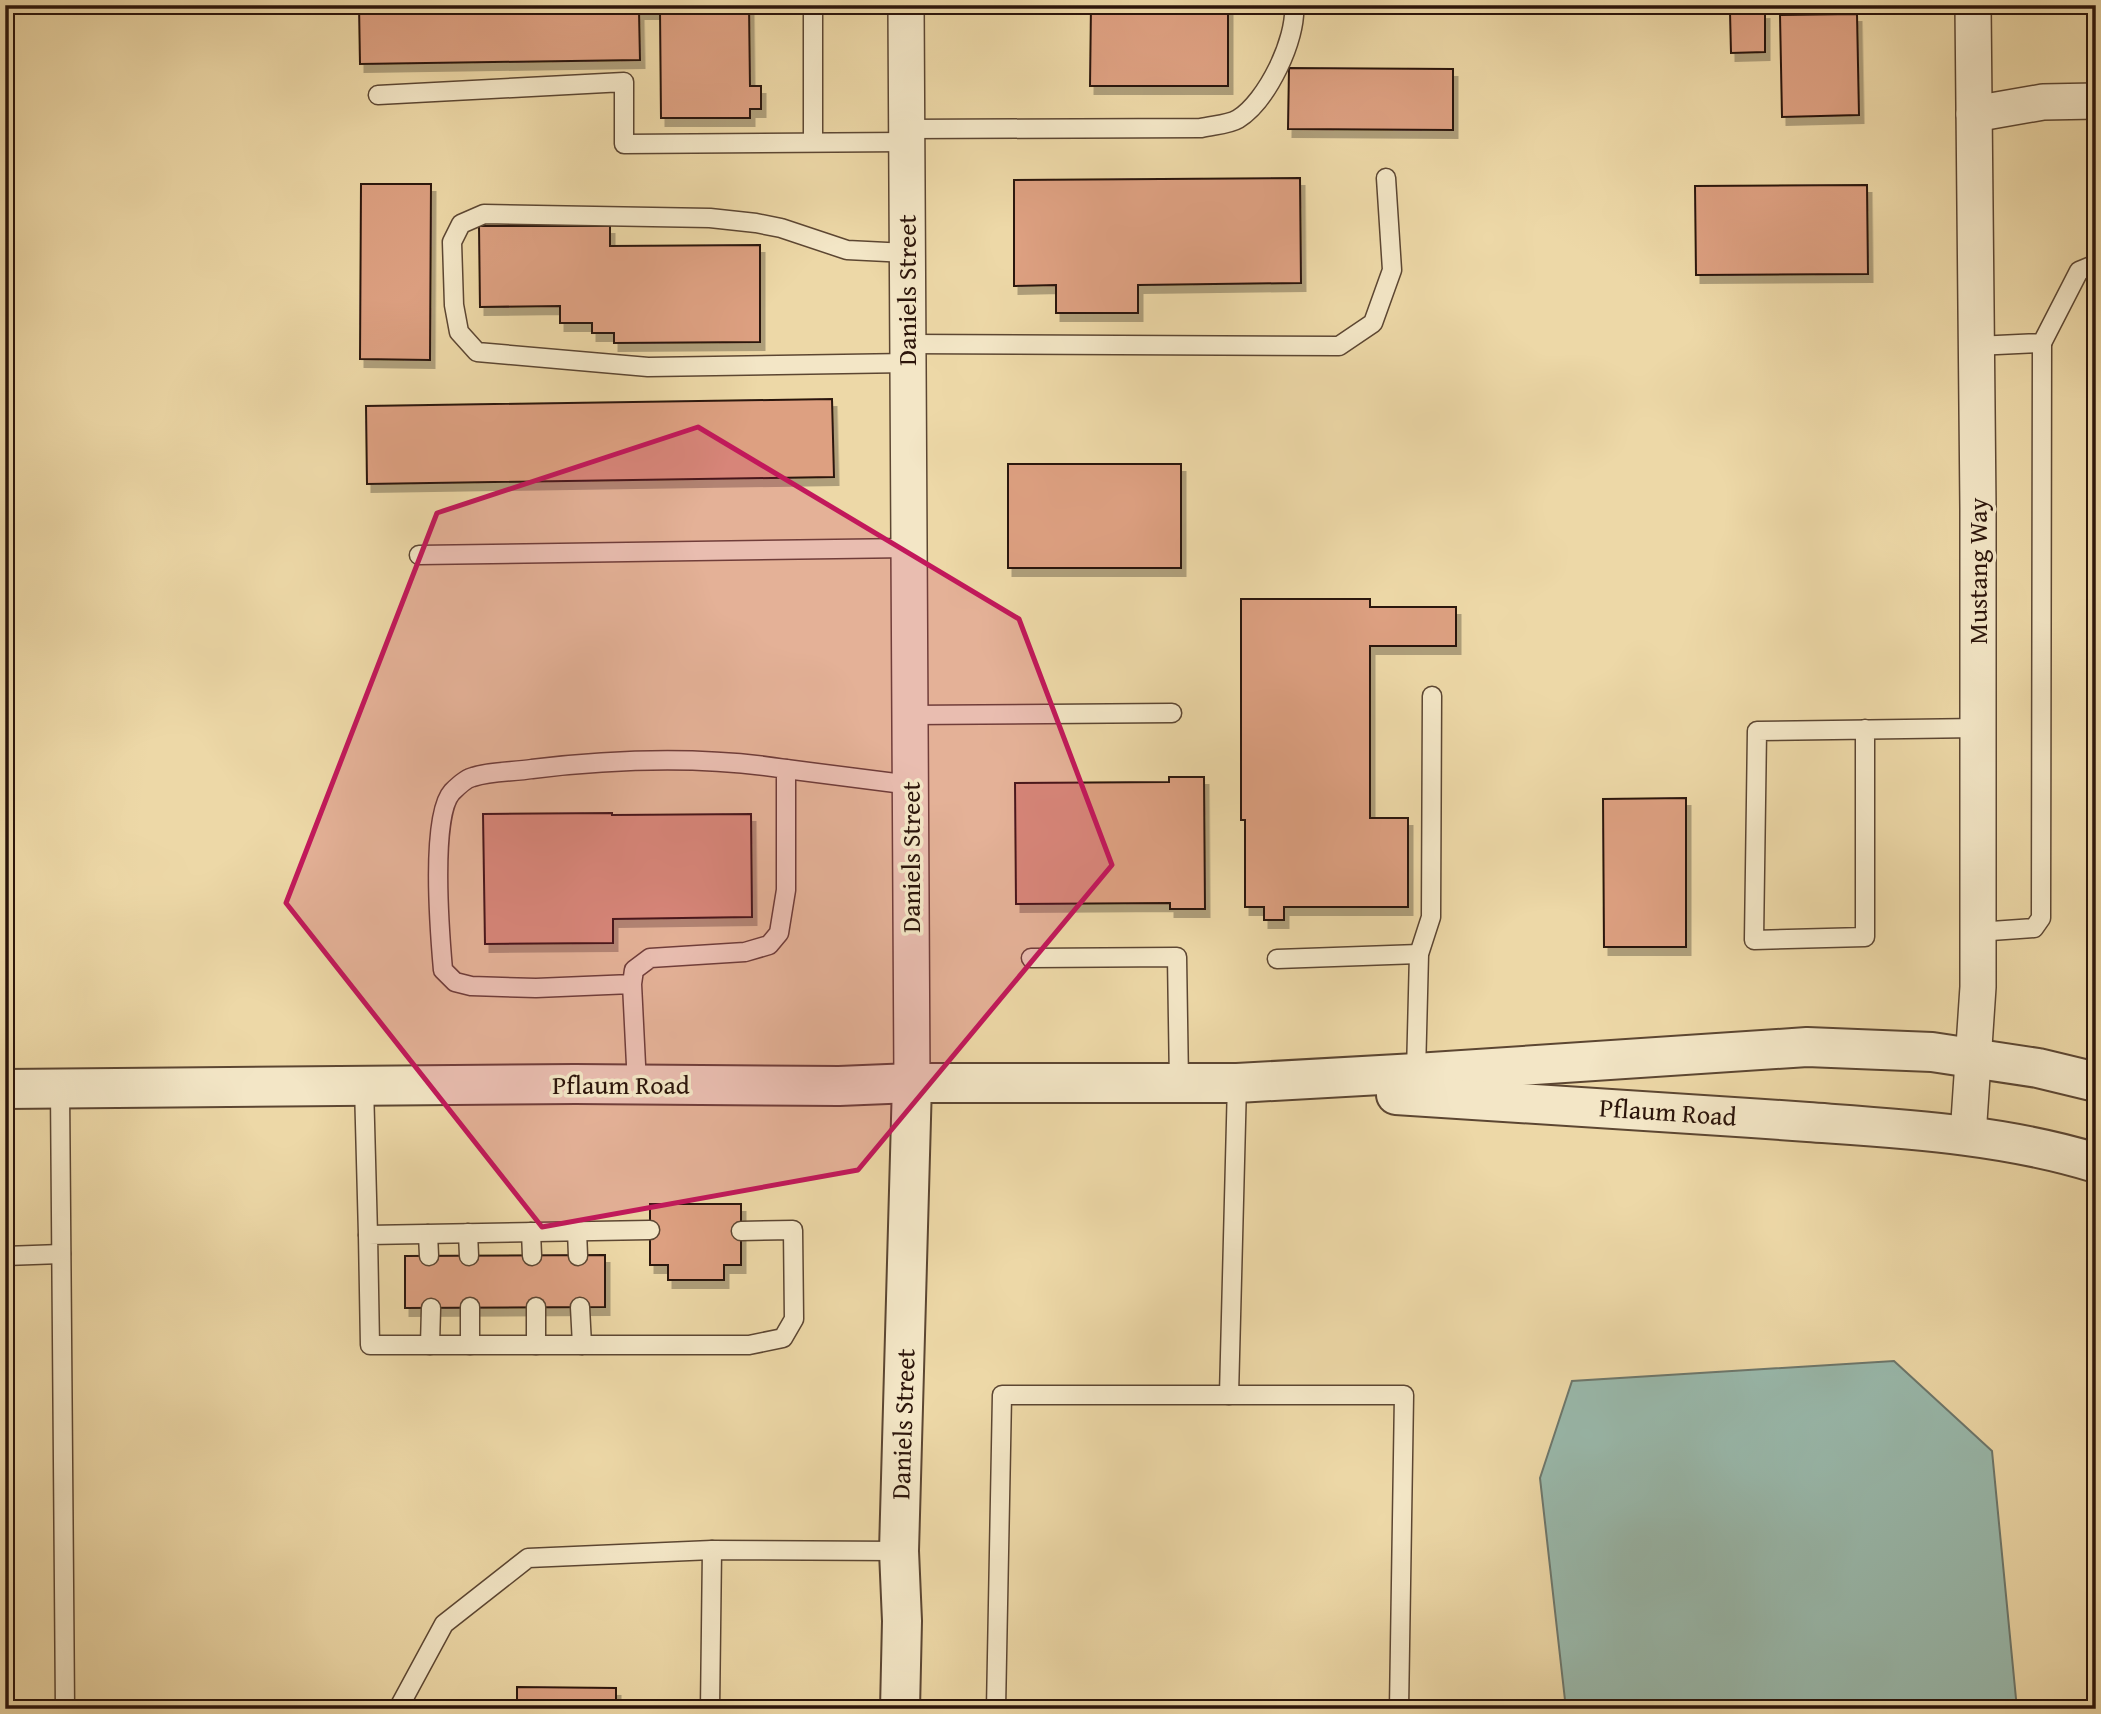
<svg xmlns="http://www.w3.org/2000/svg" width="2101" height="1714" viewBox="0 0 2101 1714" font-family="'Gentium Book Plus',serif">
<defs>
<filter id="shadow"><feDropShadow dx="4.5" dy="8" stdDeviation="0" flood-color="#0004"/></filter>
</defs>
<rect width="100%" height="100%" fill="#edd8a7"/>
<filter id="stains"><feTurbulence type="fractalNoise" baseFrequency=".00286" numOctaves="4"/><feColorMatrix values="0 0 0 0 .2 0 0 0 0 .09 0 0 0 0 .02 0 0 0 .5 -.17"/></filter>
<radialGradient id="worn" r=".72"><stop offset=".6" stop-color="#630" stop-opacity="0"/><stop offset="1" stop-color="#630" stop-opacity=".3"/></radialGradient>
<polygon fill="#99b9ac" stroke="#6d776c" stroke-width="2" points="1894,1361 1992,1451 2017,1709 1566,1709 1540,1478 1572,1381"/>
<g fill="#dda081" stroke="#2c150b" stroke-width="2" filter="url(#shadow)">
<polygon points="359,5 749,5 750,86 761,86 761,109 750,109 750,118 661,118 660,11 639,11 640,60 360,64"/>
<polygon points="1091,5 1228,5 1228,86 1090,86"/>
<polygon points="1765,11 1765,52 1731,53 1730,12"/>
<polygon points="1857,14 1859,115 1782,117 1780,15"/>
<polygon points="1289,68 1453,69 1453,130 1288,129"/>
<polygon points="1300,178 1301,283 1138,285 1138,313 1056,313 1056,285 1014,286 1014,180"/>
<polygon points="361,184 431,184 430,360 360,359"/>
<polygon points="1867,185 1868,274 1696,275 1695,186"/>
<polygon points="479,226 610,226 610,246 760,245 760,342 614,343 614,333 592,333 592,323 560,323 560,306 480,307"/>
<polygon points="832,399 834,477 367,484 366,406"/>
<rect x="1008" y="464" width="173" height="104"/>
<polygon points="1241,599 1370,599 1370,607 1456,607 1456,646 1370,646 1370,818 1408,818 1408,907 1284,907 1284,920 1264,920 1264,907 1245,907 1245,820 1241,820"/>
<polygon points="2093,675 2096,675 2096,848"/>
<polygon points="1169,777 1204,777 1205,909 1170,909 1170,903 1016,904 1015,783 1169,782"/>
<polygon points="1686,798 1686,947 1604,947 1603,799"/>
<polygon points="612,813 612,815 751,814 752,917 613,919 613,943 485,944 483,814"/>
<polygon points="650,1204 741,1204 741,1265 724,1265 724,1280 668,1280 668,1265 650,1265"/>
<polygon points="605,1255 605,1307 405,1308 405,1256"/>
<polygon points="517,1687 616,1688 616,1709 517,1709"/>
</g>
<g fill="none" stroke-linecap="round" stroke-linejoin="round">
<defs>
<g id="service">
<polyline points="813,5 813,142"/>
<polyline points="378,95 624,82 624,144 906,142"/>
<path d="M 906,129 L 1201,128 C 1212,125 1228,125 1238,119 C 1267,101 1297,39 1294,5"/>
<polyline points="907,253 847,250 781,228 756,223 710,218 484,214 461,224 452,242 454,305 459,332 477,352 648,367 908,363"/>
<polyline points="908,344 1339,346 1373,323 1392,270 1386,178"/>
<polyline points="1976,346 2042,343 2079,271 2096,264"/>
<polyline points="419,555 909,548"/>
<polyline points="910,715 1172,713"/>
<polyline points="1865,729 1865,937 1754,940 1757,731 1978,728"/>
<polyline points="786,769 911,785"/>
<polyline points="1977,932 2034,928 2041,918 2042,343"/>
<polyline points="1031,958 1177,957 1179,1083"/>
<polyline points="1277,959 1419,954"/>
<path d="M 632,984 L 536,988 L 471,986 L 455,982 L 443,970 C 440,936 430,816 452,792 C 457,787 467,778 473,777 C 491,771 513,772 532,769 C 615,759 703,756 786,769 L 786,890 L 779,933 L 769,945 L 745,952 L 650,958 L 634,970 L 632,984 L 637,1085"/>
<polyline points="1416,1073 1419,954 1431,917 1432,696"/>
<polyline points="364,1086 368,1235"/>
<polyline points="60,1089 65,1709"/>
<polyline points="650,1230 368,1235 370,1345 749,1345 783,1338 794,1319 793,1230 741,1231"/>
<polyline points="577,1231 578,1256"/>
<polyline points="531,1232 532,1256"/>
<polyline points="468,1233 469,1256"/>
<polyline points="428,1234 429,1256"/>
<polyline points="5,1256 61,1254"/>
<polyline points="536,1307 536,1345"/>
<polyline points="580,1307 582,1345"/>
<polyline points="430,1345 431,1308"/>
<polyline points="470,1345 470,1307"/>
<polyline points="1229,1395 1237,1083"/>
<polyline points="398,1709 444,1624 528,1558 712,1550 899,1551"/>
<polyline points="710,1709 712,1550"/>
<polyline points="996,1709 1002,1395 1404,1395 1399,1709"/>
</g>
<g id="minor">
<polyline points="906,5 912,1083"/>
<polyline points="1974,114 2043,102 2096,101"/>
<polyline points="1968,1136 1978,987 1978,509 1973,5"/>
</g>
<g id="tertiary">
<polyline points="5,1089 575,1084 839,1086 912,1083 1237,1083 1416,1073 1807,1047 1932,1052 2038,1068 2096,1082"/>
<path d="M 1396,1095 C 1534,1105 1671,1112 1808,1122 C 1905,1129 2002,1134 2096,1163"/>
<polyline points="900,1709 902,1621 899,1551 912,1083"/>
</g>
</defs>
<use href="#service" stroke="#5c4632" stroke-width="21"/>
<use href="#minor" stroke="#5c4632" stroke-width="38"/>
<use href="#tertiary" stroke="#5c4632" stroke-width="42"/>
<use href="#service" stroke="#f3e6c6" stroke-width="18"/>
<use href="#minor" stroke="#f3e6c6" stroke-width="35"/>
<use href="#tertiary" stroke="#f3e6c6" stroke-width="38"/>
</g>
<path fill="#c2185b" fill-opacity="0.2" stroke="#c2185b" stroke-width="5" stroke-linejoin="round" d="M 698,427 L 1019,619 L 1112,865 L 858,1170 L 542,1227 L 286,903 L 437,513 Z"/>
<g text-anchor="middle" stroke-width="7" stroke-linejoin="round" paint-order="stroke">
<g font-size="26" fill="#2c150b" stroke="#f3e6c6">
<text transform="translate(907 290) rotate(-90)" y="9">Daniels Street</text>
<text transform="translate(1978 571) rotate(-90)" y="9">Mustang Way</text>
<text transform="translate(911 857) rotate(-90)" y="9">Daniels Street</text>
<text x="621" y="1094">Pflaum Road</text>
<text transform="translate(1668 1112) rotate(4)" y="9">Pflaum Road</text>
<text transform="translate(903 1424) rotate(-88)" y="9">Daniels Street</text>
</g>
</g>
<rect width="2101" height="1714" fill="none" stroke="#edd8a7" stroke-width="28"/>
<rect x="7" y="7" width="2087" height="1700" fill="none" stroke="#2c150b" stroke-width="3.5"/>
<rect x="14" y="14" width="2073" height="1686" fill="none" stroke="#2c150b" stroke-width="2"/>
<rect width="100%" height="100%" filter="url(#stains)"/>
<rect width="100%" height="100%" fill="url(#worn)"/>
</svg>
